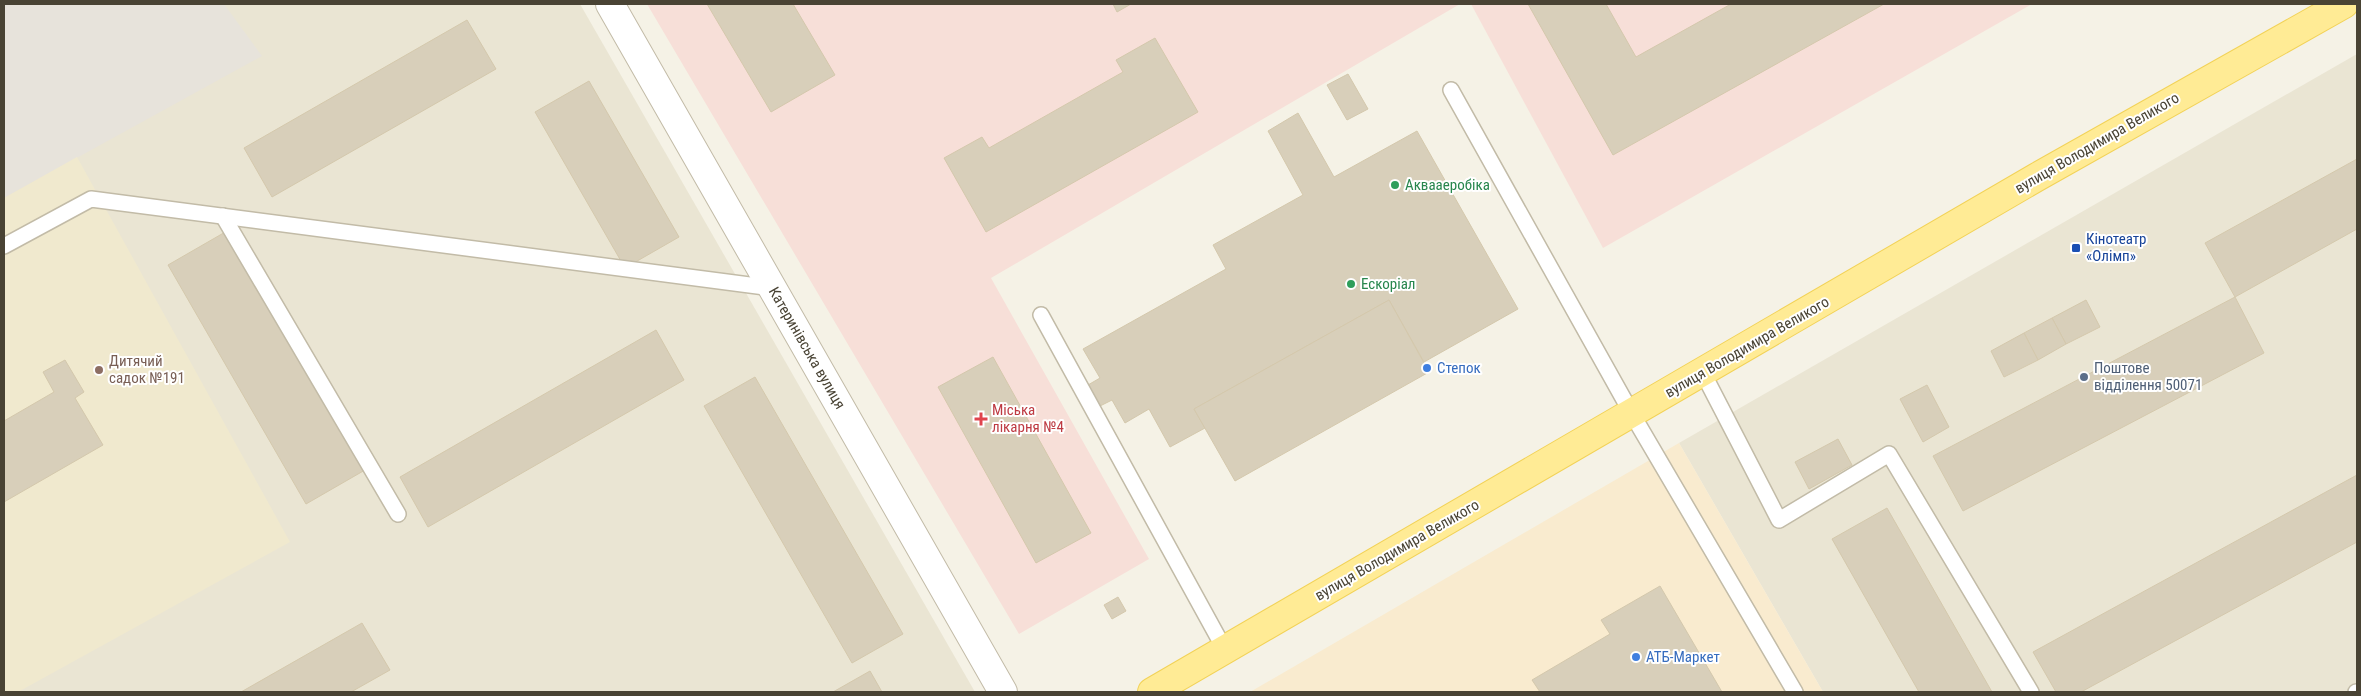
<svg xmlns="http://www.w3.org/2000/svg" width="2361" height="696" viewBox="0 0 2361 696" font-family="'Roboto Condensed',sans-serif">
<rect width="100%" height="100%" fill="#f5f2e6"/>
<g fill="#eae5d3">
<polygon points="4,4 580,4 975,692 4,692"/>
<polygon points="2357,54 2357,692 1823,692 1679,443"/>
</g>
<polygon fill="#f9ebcf" points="1679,443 1823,692 1250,692"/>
<polygon fill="#e7e3db" points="4,4 224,4 262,56 4,198"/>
<polygon fill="#f0e9ce" points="77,157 290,542 18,692 4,692 4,198"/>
<g fill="#f7dfd8">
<polygon points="647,4 1460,4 991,278 1149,559 1019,634"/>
<polygon points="1471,4 2032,4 1603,248"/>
</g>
<g fill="#d8cfba" stroke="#d4c8ac">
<polygon points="707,4 793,4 835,75 771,112"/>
<polygon points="1113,4 1131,4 1117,12"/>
<polygon points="1528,4 1606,4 1636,57 1731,4 1884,4 1613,155"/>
<polygon points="467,20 496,69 272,197 244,148"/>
<polygon points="1155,38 1198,112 986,232 944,158 982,137 989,148 1123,72 1116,60"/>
<polygon points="1348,74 1368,109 1347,120 1327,85"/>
<polygon points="589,81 679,237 625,268 535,112"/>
<polygon points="1298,113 1334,177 1417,131 1518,309 1424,362 1389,300 1194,409 1205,428 1170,447 1149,409 1125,423 1112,400 1100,406 1088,385 1100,378 1083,349 1226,269 1213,245 1303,195 1268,131"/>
<polygon points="2357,159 2357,229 2235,297 2205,243"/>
<polygon points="227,231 365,470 306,504 168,265"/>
<polygon points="2235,297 2264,353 1963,511 1933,456"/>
<polygon points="1389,300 1429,372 1235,481 1194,409"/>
<polygon points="2086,300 2100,327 2066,344 2052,318"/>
<polygon points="2052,318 2066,344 2038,360 2024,333"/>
<polygon points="656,330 684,380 428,527 400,477"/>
<polygon points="2024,333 2038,360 2004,377 1991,351"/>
<polygon points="993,357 1091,533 1036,563 938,387"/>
<polygon points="65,360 84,392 75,398 103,445 4,502 4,421 54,392 43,372"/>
<polygon points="755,377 903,634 852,663 704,406"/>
<polygon points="1927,385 1949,427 1923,442 1900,399"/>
<polygon points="1838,439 1852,465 1809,489 1795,462"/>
<polygon points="2357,475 2357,542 2081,692 2056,692 2033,652"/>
<polygon points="1887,508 1992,692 1919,692 1832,539"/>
<polygon points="1660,586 1722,692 1540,692 1532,680 1610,634 1601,620"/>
<polygon points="1118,597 1126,611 1112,619 1104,605"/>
<polygon points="362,623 390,670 351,692 241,692"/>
<polygon points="870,671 882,692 833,692"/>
</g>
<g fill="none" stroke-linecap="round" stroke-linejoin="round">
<defs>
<g id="lane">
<polyline points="1451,90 1632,414 1795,692"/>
<polyline points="223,216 398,514"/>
<polyline points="4,246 91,199 773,288"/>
<polyline points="1041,315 1225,650"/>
<polyline points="1703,373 1779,520 1889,454 2031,692"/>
<polyline points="2356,692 2357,692"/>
</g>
<polyline id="street" points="610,4 1003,692"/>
<polyline id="primary" points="1152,692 2037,177 2344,4"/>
</defs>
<use href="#lane" stroke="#c2bba7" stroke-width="18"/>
<use href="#street" stroke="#c2bba7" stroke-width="30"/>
<use href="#primary" stroke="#f2d257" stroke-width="30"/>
<use href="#lane" stroke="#fff" stroke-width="15"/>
<use href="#street" stroke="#fff" stroke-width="28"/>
<use href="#primary" stroke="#ffeb95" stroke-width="28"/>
</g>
<g fill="#2e9e5b" stroke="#fff" stroke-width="2">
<circle cx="1395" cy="185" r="5"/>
<circle cx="1351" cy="284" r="5"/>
</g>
<rect fill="#1a4fb4" stroke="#fff" stroke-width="2" x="2071" y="243" width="10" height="10" rx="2.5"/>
<g fill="#3f7fe0" stroke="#fff" stroke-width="2">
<circle cx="1427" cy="368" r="5"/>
<circle cx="1636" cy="657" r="5"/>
</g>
<circle fill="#8d6e63" stroke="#fff" stroke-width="2" cx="99" cy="370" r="5"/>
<circle fill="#5c6f8a" stroke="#fff" stroke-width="2" cx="2084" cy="377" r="5"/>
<path fill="#e0444e" stroke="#fff" stroke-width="2" d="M978.5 411.5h5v5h5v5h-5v5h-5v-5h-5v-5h5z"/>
<g text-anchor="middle" stroke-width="4" stroke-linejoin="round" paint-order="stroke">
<g font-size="15" fill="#494334" stroke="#fff">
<text transform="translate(2097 143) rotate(-30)" y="5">вулиця Володимира Великого</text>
<text transform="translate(1747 347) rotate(-30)" y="5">вулиця Володимира Великого</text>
<text transform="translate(807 348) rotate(60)" y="5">Катеринівська вулиця</text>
<text transform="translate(1397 550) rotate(-30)" y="5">вулиця Володимира Великого</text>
</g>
<g font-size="15" fill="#27864d" stroke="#fff" text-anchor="start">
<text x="1405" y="190">Аквааеробіка</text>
<text x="1361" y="289">Ескоріал</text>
</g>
<g font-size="15" fill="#164399" stroke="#fff" text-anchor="start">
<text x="2086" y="244">Кінотеатр<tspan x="2086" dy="17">«Олімп»</tspan></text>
</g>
<g font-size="15" fill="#785e54" stroke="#fff" text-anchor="start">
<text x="109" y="366">Дитячий<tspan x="109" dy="17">садок №191</tspan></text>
</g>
<g font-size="15" fill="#366cbe" stroke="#fff" text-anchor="start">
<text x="1437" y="373">Степок</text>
<text x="1646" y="662">АТБ-Маркет</text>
</g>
<g font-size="15" fill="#4e5e75" stroke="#fff" text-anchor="start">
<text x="2094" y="373">Поштове<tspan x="2094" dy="17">відділення 50071</tspan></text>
</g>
<g font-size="15" fill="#be3a42" stroke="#fff" text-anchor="start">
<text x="992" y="415">Міська<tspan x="992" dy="17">лікарня №4</tspan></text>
</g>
</g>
<rect width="2361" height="696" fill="none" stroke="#494334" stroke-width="10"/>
</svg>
